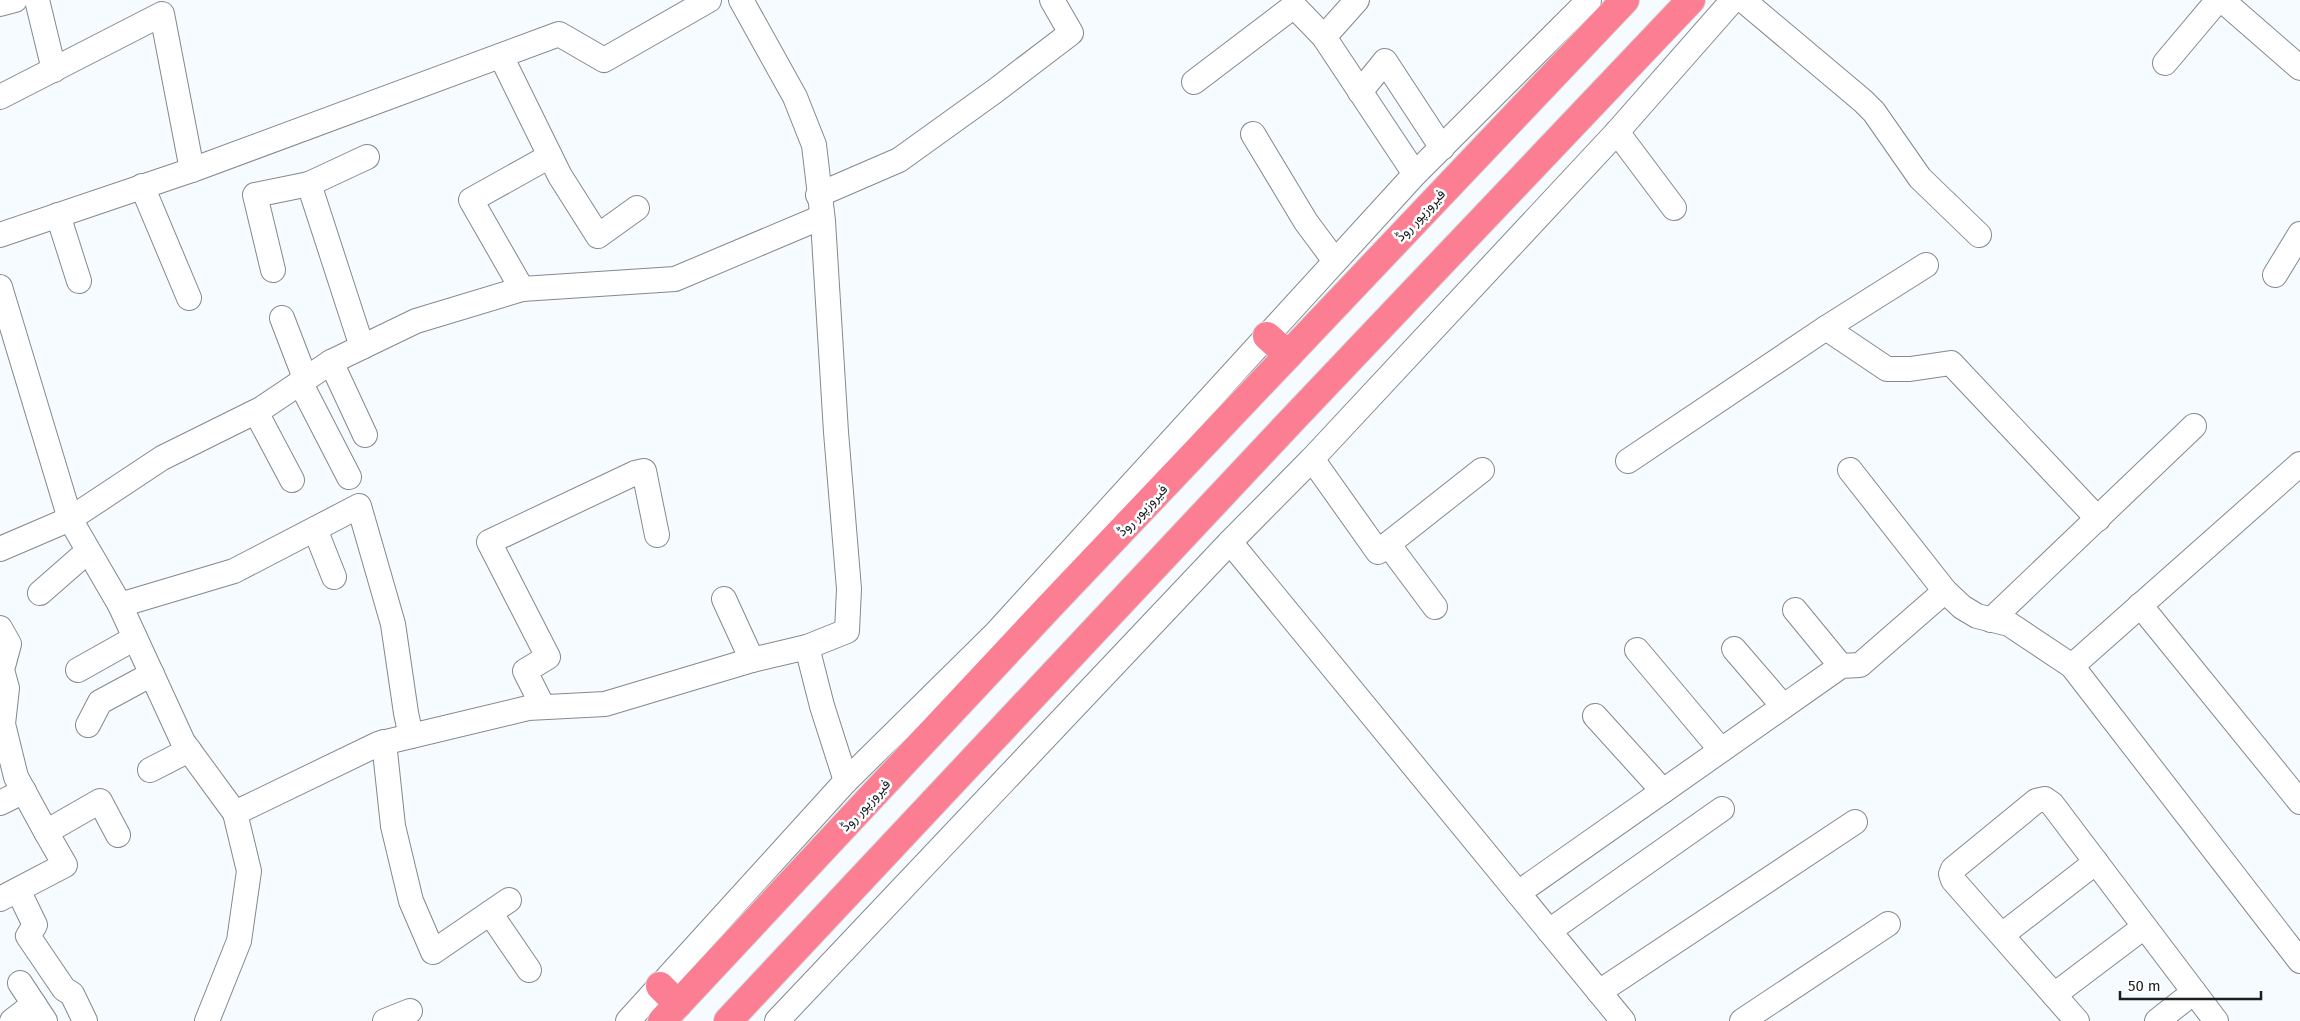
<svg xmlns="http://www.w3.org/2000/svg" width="2300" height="1021" viewBox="0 0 2300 1021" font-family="'Fira Sans',Vazirmatn,sans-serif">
<rect width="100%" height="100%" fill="#f6fbff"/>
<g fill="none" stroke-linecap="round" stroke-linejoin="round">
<defs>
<g id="minor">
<polyline points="37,0 54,70"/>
<polyline points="1743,0 1863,101 1874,112 1920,178 1979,235"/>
<polyline points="2222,0 2300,68"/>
<polyline points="0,4 15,0"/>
<polyline points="1324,37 1357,0"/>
<polyline points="501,56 560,176 598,236 637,208"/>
<polyline points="2165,63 2218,0"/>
<polyline points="1194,82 1294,6 1324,37 1415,174"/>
<polyline points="1360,92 1385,61 1442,148"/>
<polyline points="0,97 162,14 192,170"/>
<polyline points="1617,132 1674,208"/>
<polyline points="1253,134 1306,222 1335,261"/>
<polyline points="142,186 189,298"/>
<polyline points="818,195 899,160 995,91 1071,33 1052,0"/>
<polyline points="58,215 79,281"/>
<polyline points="0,235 192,170 559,34 604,60 709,0"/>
<polyline points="273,270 255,195 309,184"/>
<polyline points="2275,275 2300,234"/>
<polyline points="0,287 70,519 120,605 183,742 235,813 249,871 239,941 207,1021"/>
<polyline points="522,289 471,200 550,156"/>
<polyline points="282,318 305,378"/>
<polyline points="1826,328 1887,369 1910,369 1951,363 2098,519"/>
<polyline points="362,347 309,184 367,157"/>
<polyline points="331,362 365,435"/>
<polyline points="300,382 349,477"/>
<polyline points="256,412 292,480"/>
<polyline points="1312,459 1378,552 1482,470"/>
<polyline points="1628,461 1826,328 1926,265"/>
<polyline points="1850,470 1945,591 1962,607 1977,616 2009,624 2072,666 2300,961"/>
<polyline points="315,529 334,577"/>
<polyline points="1230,542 1623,1021"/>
<polyline points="1388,544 1435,607"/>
<polyline points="0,549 70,519 162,458 261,409 331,362 416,321 522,289 675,279 822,217"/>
<polyline points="40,593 88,551"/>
<polyline points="724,599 752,660"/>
<polyline points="120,605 234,571 359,506 393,624 406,713 411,736"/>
<polyline points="2140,605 2300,802"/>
<polyline points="1795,610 1841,666"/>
<polyline points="1991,620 2194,426"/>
<polyline points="0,628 9,644 2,670 7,688 3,724 16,777 46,832 100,801 118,835"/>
<polyline points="807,647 822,706 846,781"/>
<polyline points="1734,649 1783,706"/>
<polyline points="1637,650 1721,750"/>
<polyline points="2072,666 2300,464"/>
<polyline points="78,670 135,638"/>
<polyline points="543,707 525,671 548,657 489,542 635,473 644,471 657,535"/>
<polyline points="1595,716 1663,791"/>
<polyline points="88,725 100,702 152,674"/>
<polyline points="384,742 393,826 411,901 433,952 509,900"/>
<polyline points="150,770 189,750"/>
<polyline points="0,803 24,791"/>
<polyline points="235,813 378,744 528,708 605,704 752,660 807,647 847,631 849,589 836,432 823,221 814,145 795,97 741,0"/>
<polyline points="18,890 35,925 28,936 64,989 72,994 85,1021"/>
<polyline points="1518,893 1841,666 1860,665 1945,591"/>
<polyline points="0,899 65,865 46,832"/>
<polyline points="490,913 529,970"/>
<polyline points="1549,931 1722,809"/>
<polyline points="2002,935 2096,862"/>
<polyline points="20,983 45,1021"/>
<polyline points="1599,992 1855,822"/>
<polyline points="2054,995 2144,927"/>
<polyline points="12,1021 34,1004"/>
<polyline points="385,1021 410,1011"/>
<polyline points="628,1021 846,781 996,633 1415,174 1589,0"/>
<polyline points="777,1021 1230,542 1312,459 1617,132 1733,0"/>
<polyline points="1742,1021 1888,924"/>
<polyline points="2077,1021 1953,880 1951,874 1953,869 2036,801 2045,799 2052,804 2216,1021"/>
<polyline points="2157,1021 2194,992"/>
</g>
<g id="highway">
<polyline points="1267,336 1288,355"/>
<polyline points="660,986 678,1004"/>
<polyline points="662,1021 1049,607 1625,0"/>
<polyline points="728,1021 1293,419 1691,0"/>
</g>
</defs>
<use href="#minor" stroke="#84898e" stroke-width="26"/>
<use href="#highway" stroke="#d6d6d7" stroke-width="30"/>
<use href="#minor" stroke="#fff" stroke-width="24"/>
<use href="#highway" stroke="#fb7e92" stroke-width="28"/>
</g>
<g text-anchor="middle" stroke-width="5" stroke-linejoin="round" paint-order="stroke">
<g font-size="14" fill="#1c1e20" stroke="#fff">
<text transform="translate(1420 215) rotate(-47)" y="5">فیروزپور روڈ</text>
<text transform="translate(1142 510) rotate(-46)" y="5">فیروزپور روڈ</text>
<text transform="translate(865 805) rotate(-47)" y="5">فیروزپور روڈ</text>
</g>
</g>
<path d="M2120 991v8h141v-8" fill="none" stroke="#1c1e20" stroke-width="2.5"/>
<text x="2128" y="991" font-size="15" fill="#1c1e20" stroke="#ffffff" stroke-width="4" paint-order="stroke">50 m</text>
</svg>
